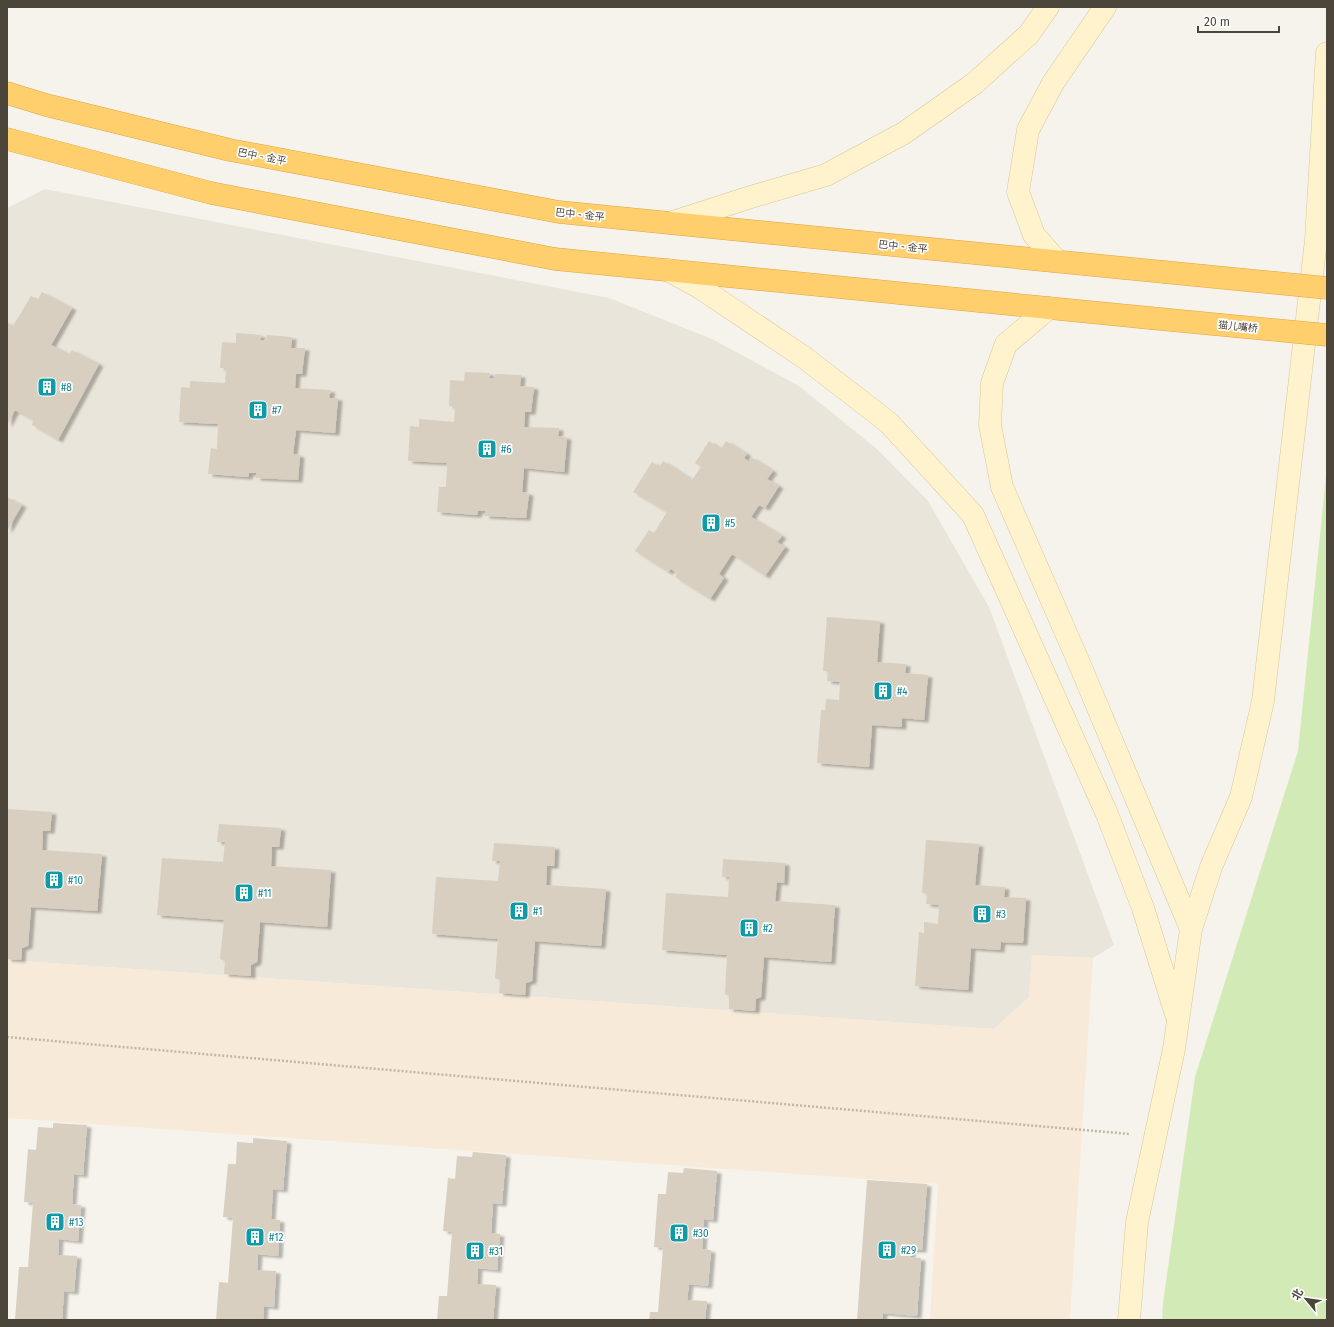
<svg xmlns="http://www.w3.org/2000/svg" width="1334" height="1327" viewBox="0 0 1334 1327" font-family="'Fira Sans','Noto Sans SC',sans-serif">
<defs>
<filter id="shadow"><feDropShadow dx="4.5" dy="2.5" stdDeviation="1" flood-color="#0004"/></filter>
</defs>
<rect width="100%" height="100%" fill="#f6f3ec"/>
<polygon fill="#eae5da" points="45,189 609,298 712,339 799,386 877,449 928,501 989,607 1114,945 1093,958 1032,955 1029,997 994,1029 7,960 7,208"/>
<polygon fill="#f7ead8" points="1032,955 1093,958 1070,1320 930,1320 938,1184 7,1118 7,960 994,1029 1029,997"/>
<polygon fill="#d2eab5" points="1327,466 1327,1320 1162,1320 1163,1303 1195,1077 1298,751"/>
<g fill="#d8cfc1" filter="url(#shadow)">
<polygon points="42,292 72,308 51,345 69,354 72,350 99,364 58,440 32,425 33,420 15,410 7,425 7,322 13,326 31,296 38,299"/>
<polygon points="236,333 261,335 260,340 266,341 267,335 292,337 291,348 305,348 302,374 296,374 295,388 331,390 329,398 338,398 335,433 296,430 293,454 300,455 298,480 256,478 256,473 249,473 248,477 208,474 211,448 217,449 218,424 179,422 181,387 190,388 190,381 225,383 226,368 220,368 222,342 236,343"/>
<polygon points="465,372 490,373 489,378 495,379 495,374 521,375 520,386 534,387 531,412 525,412 524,427 559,428 558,436 567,437 564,472 524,468 522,492 529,493 526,518 485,516 485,511 478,511 477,515 437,512 439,487 446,487 447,463 408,461 410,426 419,427 419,419 454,422 455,407 449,406 450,380 464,381"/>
<polygon points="709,441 721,449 726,441 747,454 744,458 749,462 751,457 773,471 767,479 779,486 765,508 759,505 751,517 782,536 777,542 785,547 765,576 732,554 719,574 724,578 710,599 675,577 677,573 671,569 668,572 635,551 649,530 654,533 667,512 633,492 652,462 659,467 663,461 692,480 701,467 695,463"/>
<polygon points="7,497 22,505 7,531"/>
<polygon points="827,617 880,621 877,662 906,664 905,673 928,675 924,720 902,718 902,727 872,725 869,767 817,763 821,710 825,710 826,699 839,700 840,682 827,681 828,671 823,671"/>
<polygon points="7,809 52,812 50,831 43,831 42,850 102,854 97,911 31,907 28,946 22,948 21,960 7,959"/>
<polygon points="219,824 281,828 279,847 272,847 271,866 331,870 327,927 260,922 257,962 251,965 251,976 224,974 225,961 220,959 224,920 157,915 162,858 223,862 225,842 217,842"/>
<polygon points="926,840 979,844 975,885 1005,887 1004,897 1026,898 1023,943 1001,942 1000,950 971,948 968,990 915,986 919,932 924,933 924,922 938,924 939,905 926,904 927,894 922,893"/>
<polygon points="494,843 555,847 554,866 547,866 546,885 606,889 601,946 535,941 532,981 526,983 525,995 499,993 500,980 495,978 498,939 432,934 436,877 498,881 500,861 492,861"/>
<polygon points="723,859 785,863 784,883 777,882 775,901 835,905 831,962 764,957 761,997 756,999 755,1011 729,1009 729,996 725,994 727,955 662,950 666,893 728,897 729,877 722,877"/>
<polygon points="53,1123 87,1125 83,1175 74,1174 72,1204 81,1205 78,1241 59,1239 58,1255 77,1256 74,1292 64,1291 62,1320 15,1320 19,1267 28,1267 33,1203 24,1202 28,1149 36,1150 38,1127 53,1128"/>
<polygon points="253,1138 287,1141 283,1190 273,1189 271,1219 280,1220 278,1256 258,1254 257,1270 276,1271 274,1307 264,1306 263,1320 216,1320 219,1282 228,1283 233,1218 223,1217 228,1164 236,1164 237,1142 253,1143"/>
<polygon points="473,1152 506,1155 502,1204 493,1203 491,1233 500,1234 497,1270 478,1268 477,1284 496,1285 493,1320 437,1320 439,1296 447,1296 452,1232 443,1231 448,1178 455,1179 457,1156 472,1157"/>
<polygon points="684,1168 717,1171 713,1220 704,1219 702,1249 711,1250 708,1286 689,1284 687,1300 707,1301 705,1320 649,1320 650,1312 658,1312 663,1248 654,1247 658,1194 666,1194 668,1172 683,1173"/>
<polygon points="867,1180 927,1184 922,1250 911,1250 911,1257 921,1258 917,1316 883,1313 882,1320 857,1320"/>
</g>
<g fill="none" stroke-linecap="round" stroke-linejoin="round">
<defs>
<g id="secondary">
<polyline points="670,223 754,196 826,175 904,133 975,83 1029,34 1048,7"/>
<polyline points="1057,261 1034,235 1018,192 1028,130 1053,83 1105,7"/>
<polyline points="668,270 702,289 805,358 889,423 973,515 1107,814 1143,908 1176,1014"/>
<polyline points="1049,308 1006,344 992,383 990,425 1002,487 1077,658 1191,929"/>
<polyline points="1129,1320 1137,1222 1174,1049 1191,929 1211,867 1241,797 1263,701 1316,240 1327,53"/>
</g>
<g id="highway">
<polyline points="7,93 46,105 230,150 559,212 1164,272"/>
<polyline points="7,139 211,193 555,259 1150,318"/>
</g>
</defs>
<use href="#secondary" stroke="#d6c79b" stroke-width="23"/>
<use href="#highway" stroke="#e0a43c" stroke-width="23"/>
<g stroke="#c4b79f" stroke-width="2.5" stroke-dasharray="2 2" stroke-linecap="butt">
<polyline points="7,1037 1130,1134"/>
<polyline points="1327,1320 1327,1315"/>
</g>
<use href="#secondary" stroke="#fff3cd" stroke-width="22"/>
<use href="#highway" stroke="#ffcf6e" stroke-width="22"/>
<defs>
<g id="highway-bridge">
<polyline points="1164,272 1327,288"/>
<polyline points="1150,318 1327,335"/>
</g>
</defs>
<use href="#highway-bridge" stroke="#e0a43c" stroke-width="23" stroke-linecap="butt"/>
<use href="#highway-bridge" stroke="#ffcf6e" stroke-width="22"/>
</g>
<defs>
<symbol id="building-square" viewBox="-11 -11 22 22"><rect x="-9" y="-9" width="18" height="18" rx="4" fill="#0f9aa8" stroke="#fff"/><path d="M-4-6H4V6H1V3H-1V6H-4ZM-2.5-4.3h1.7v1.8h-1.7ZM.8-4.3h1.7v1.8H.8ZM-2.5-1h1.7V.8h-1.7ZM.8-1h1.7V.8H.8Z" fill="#fff"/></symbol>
</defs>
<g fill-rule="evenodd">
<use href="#building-square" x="36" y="376" width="22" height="22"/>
<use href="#building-square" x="247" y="399" width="22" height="22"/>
<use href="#building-square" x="476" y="438" width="22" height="22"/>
<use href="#building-square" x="700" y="512" width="22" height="22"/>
<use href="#building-square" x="872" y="680" width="22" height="22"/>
<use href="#building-square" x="43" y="869" width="22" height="22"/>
<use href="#building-square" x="233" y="882" width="22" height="22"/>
<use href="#building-square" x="508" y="900" width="22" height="22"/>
<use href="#building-square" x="971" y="903" width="22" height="22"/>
<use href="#building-square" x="738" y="917" width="22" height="22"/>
<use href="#building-square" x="44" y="1211" width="22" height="22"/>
<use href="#building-square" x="668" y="1222" width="22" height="22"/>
<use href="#building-square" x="244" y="1226" width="22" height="22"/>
<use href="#building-square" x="876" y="1239" width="22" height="22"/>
<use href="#building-square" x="464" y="1240" width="22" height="22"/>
</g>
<g text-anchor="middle" stroke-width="3.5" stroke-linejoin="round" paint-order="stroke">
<g font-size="10" fill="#4b4439" stroke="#fff">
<text transform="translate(262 156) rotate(11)" y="4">巴中 - 金平</text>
<text transform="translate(580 214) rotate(6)" y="4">巴中 - 金平</text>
<text transform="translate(903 246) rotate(6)" y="4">巴中 - 金平</text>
<text transform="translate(1238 326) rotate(6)" y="4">猫儿嘴桥</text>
</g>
<g font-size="10" fill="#0d838f" stroke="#fff" text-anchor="start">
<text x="61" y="391">#8</text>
<text x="272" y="414">#7</text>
<text x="501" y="453">#6</text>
<text x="725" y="527">#5</text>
<text x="897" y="695">#4</text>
<text x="68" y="884">#10</text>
<text x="258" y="897">#11</text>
<text x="533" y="915">#1</text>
<text x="996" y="918">#3</text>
<text x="763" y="932">#2</text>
<text x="69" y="1226">#13</text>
<text x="693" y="1237">#30</text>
<text x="269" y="1241">#12</text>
<text x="901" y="1254">#29</text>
<text x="489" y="1255">#31</text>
</g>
</g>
<rect width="1334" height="1327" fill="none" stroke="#4b4439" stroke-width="16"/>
<g transform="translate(1306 1299) rotate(299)" stroke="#ffffff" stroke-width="3" paint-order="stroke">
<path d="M0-3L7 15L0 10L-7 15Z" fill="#4b4439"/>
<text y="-6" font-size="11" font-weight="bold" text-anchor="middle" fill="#4b4439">北</text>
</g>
<path d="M1198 26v6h81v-6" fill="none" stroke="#4b4439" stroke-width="2"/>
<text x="1204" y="26" font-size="12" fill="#4b4439" stroke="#ffffff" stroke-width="3" paint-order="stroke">20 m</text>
</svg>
